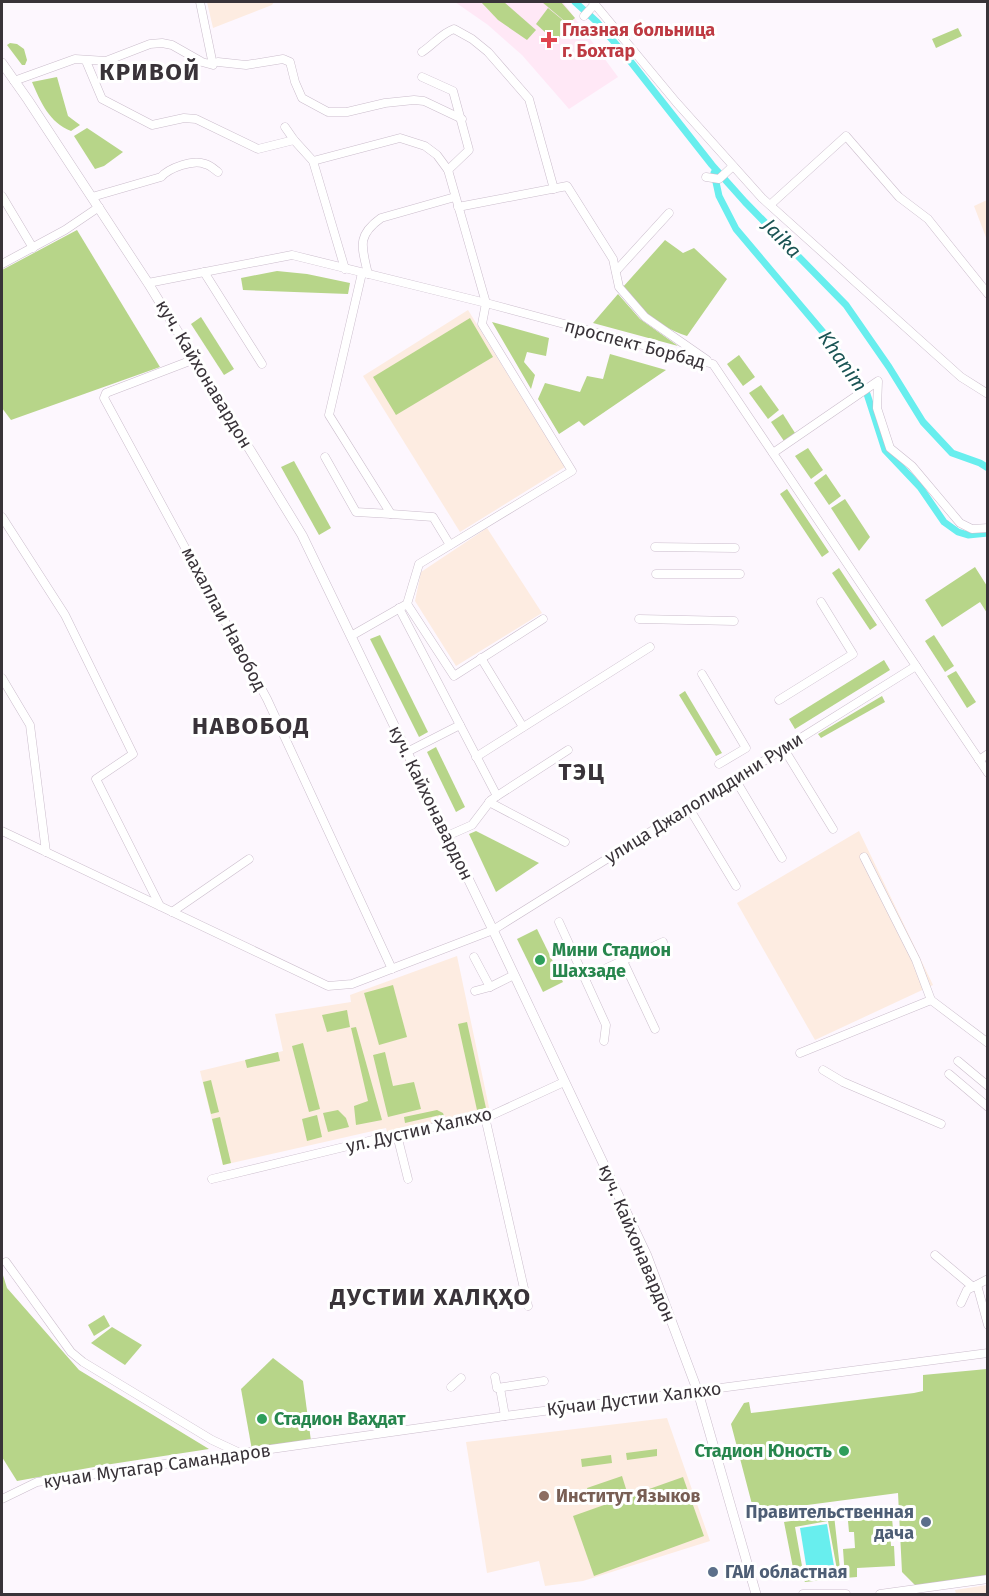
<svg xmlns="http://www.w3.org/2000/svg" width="989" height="1596" viewBox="0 0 989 1596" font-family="'Fira Sans',sans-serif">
<rect width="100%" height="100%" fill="#fdf7fe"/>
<g fill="#fdece1">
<polygon points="207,2 274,2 272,5 213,28"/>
<polygon points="987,200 987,240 974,206"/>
<polygon points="468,310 565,467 460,532 363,376"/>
<polygon points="487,528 542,613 456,666 415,601 421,572"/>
<polygon points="859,831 933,985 815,1040 737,903"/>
<polygon points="457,956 490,1112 387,1132 386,1128 223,1165 200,1071 283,1051 275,1014 351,1002 350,995"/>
<polygon points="667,1418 710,1541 583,1581 545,1586 539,1561 487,1573 466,1442"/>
<polygon points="987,1585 987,1594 956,1594 955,1590"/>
</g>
<polygon fill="#ffe8f6" points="455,2 563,2 618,77 569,109 522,55 488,25"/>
<g fill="#b7d589">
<polygon points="481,2 504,2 536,30 527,40 498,20"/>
<polygon points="542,2 561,2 575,18 568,24"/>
<polygon points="548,8 570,26 555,41 536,24"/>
<polygon points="958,28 962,36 936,48 932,39"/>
<polygon points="10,43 17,44 24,49 27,60 25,65 22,65 7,45"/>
<path d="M 57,77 L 68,116 L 80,125 L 71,131 C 49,122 41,103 32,82 Z"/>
<polygon points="87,128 123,152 104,166 95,169 74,136"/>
<polygon points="77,230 160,367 11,420 2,408 2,270"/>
<path d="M 665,240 L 683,253 L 694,248 L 727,279 L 687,336 C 655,325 645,312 623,287 Z"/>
<polygon points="277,271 307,274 350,283 348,294 243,290 241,278"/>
<polygon points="618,294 640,319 678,346 593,323"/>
<polygon points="201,317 234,369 224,375 191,324"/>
<polygon points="470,318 493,357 396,415 373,377"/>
<polygon points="492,322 549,338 546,356 527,352 524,362 535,375 531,389"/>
<polygon points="610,354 666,370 584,426 579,421 559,434 538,399 545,383 580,392 587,376 603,379"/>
<polygon points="739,355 755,377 743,386 727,364"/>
<polygon points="761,385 779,410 768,419 749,393"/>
<polygon points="783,414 795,433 784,441 771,422"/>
<polygon points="808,448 823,470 811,479 795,456"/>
<polygon points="294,461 331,528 319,535 281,467"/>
<polygon points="826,474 841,496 829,505 814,483"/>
<polygon points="787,489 829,552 822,557 780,494"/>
<polygon points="845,499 870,537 859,551 831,508"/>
<polygon points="975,567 987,586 987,613 980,602 942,627 925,600"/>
<polygon points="839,568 877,625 870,630 832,573"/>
<polygon points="380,635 428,732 419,737 370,639"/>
<polygon points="934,635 954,666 945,672 925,641"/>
<polygon points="884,660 890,670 795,729 789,719"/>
<polygon points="956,671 976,702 967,708 947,676"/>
<polygon points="685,691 722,753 716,756 679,695"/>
<polygon points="882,696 885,702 821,738 818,734"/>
<polygon points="436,747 465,807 456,812 427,752"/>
<polygon points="476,831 539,863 496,892 469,834"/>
<polygon points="537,929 563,982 543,992 517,939"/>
<polygon points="393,985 407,1037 379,1045 364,993"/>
<polygon points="347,1010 350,1027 327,1032 322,1015"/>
<polygon points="467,1022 486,1108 477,1110 458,1024"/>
<polygon points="356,1027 382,1120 356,1125 354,1106 368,1101 351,1028"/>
<polygon points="303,1043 320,1109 309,1112 292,1046"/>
<polygon points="278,1052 280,1061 247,1068 245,1060"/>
<polygon points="385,1052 393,1086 414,1082 421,1109 388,1117 373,1055"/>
<polygon points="211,1080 219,1112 211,1114 203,1082"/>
<polygon points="338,1110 346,1118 349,1127 328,1132 323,1113"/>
<polygon points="437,1110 443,1113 445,1119 441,1120 440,1115 405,1123 404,1117"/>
<polygon points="317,1115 322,1137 307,1141 302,1119"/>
<polygon points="220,1117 231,1163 223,1165 212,1119"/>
<polygon points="2,1272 7,1288 79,1370 209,1449 105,1465 17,1481 2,1457"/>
<polygon points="104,1315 110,1326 94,1336 88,1325"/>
<polygon points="112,1327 142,1345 125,1365 91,1343"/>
<polygon points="273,1358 303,1381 311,1441 252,1450 241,1389"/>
<polygon points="987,1369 987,1575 917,1587 902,1572 898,1493 754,1512 731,1424 744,1403 749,1402 751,1413 914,1393 923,1391 923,1375"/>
<polygon points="657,1449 657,1456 627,1460 626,1453"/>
<polygon points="611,1455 612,1463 582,1467 581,1459"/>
<polygon points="622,1476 627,1492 592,1504 587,1488"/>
<polygon points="683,1477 704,1536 594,1576 573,1516"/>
<polygon points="891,1507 893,1529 890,1529 891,1546 894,1546 895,1566 857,1568 857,1577 845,1578 843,1549 855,1548 854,1532 849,1532 847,1510"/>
<polygon points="834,1515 841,1578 805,1582 804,1580 838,1575 828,1521 795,1527 804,1577 795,1578 784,1522"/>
</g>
<polygon fill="#68eeee" points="827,1524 835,1572 808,1577 800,1528"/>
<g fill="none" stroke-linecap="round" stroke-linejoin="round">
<g stroke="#68eeee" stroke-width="7">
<polyline points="575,2 597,22 627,57 712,165 745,202 846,305 889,367 923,422 952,453 980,463 988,468"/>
<polyline points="714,173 719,196 736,229 833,344 867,394 885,450 920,487 944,522 958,532 968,535 988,533"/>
</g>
<defs>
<g id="minor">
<polyline points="593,2 676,102 762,198 961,377 988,394"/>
<polyline points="584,16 595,4"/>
<path d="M 422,52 C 434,44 442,33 454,29 L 472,39 L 488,52 L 529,99 L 554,189"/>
<polyline points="86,61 102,99 152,125 184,118 196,119 258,149 294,140"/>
<polyline points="218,62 246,65 283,59 290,62 295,82 302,98 328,112 347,112 385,103 414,100 424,101 462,119"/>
<polyline points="422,77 453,91 469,150 448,170"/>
<polyline points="14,81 75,59 106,61 150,44 162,43 172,45 202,62 213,65 200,2"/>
<polyline points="285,127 294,140 313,161 345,269"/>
<polyline points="313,161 400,138 425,146 437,155 448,170 486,303 482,324 572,471 419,564 407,604 351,636"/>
<polyline points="706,177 719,179 733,166"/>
<polyline points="2,196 33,248"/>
<path d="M 92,197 L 161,177 C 169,168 193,159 205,164 C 210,165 214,169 218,172"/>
<polyline points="770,205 846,136 899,197 928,219 988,294"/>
<polyline points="458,207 567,186 613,259 619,287 645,317 707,360"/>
<polyline points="2,264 65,230 99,207"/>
<polyline points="616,271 669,213"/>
<polyline points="204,272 262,364"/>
<polyline points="362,273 329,415 391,514 433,517 450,545"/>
<path d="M 368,274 C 362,247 356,236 381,218 L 455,197"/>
<polyline points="148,283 292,255 486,303 713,364 988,773"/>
<polyline points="195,359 106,393 104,398 267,699 392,969"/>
<polyline points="773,453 878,381 877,408 890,448 912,466 960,523 972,529 988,528"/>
<polyline points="325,457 356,512 391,514"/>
<polyline points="2,517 65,615 133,754 96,779 160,906"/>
<polyline points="655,547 735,548"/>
<polyline points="656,574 740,574"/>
<polyline points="407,604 454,676 543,619"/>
<polyline points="399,608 497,796 491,800 472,825 447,836"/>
<polyline points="639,619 734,621"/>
<polyline points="481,658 523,727"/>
<polyline points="702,674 746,748 719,764"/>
<polyline points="2,678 30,725 46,852"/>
<polyline points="779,700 853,654 821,602"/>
<polyline points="784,749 833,829"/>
<polyline points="407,752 460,725"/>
<polyline points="476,757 650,647"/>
<polyline points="979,760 988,754"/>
<polyline points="735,779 782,858"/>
<polyline points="497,796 568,750"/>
<polyline points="489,802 565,842"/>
<polyline points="689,808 736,886"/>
<polyline points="2,831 328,986 352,984 493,930 916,666"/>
<polyline points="864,857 916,960 931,1000"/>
<polyline points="172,912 249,859"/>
<polyline points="559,922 606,1025 604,1041"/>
<polyline points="474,957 490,987"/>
<polyline points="623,961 655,1029"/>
<polyline points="585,978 663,942"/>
<polyline points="475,991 490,987 514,975"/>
<polyline points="800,1053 931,1000 988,1043"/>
<polyline points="958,1061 988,1086"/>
<polyline points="823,1070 843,1082 941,1124"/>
<polyline points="949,1074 988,1107"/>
<polyline points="485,1117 528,1306"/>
<polyline points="397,1135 408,1179"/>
<polyline points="212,1179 385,1137 490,1116 564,1082"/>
<polyline points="935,1255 973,1287"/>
<polyline points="6,1262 71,1352 83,1362 212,1440 240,1453"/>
<polyline points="977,1285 988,1325"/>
<polyline points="961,1303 967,1290 988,1279"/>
<polyline points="495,1377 497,1388 544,1381"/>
<polyline points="451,1387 461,1378"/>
<polyline points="500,1388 505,1416"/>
<polyline points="2,1499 37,1482 505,1416 988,1353"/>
<polyline points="803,1594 846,1594"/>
<polyline points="880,1594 988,1579"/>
</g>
<polyline id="major" points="2,63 28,100 148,283 302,535 493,930 647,1256 698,1392 756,1594"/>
</defs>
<use href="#minor" stroke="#cbbdcc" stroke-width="9"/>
<use href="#major" stroke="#cbbdcc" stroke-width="10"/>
<use href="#minor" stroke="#fff" stroke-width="8"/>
<use href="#major" stroke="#fff" stroke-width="9"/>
</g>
<path fill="#e0444e" stroke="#fff" stroke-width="2" d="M546 31h6v6h6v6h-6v6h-6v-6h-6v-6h6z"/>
<g fill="#2e9e5b" stroke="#fff" stroke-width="2">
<circle cx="540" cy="960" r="6"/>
<circle cx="262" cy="1419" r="6"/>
<circle cx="844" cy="1451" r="6"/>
</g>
<circle fill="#8d6e63" stroke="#fff" stroke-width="2" cx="544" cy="1496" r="6"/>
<g fill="#5c6f8a" stroke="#fff" stroke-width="2">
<circle cx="926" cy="1522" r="6"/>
<circle cx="713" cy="1572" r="6"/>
</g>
<g text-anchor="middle" stroke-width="6" stroke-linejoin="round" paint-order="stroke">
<g font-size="18" font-weight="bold" fill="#be3a42" stroke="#fff" text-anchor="start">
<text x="562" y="36">Глазная больница<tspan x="562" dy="21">г. Бохтар</tspan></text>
</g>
<g font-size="18" fill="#393339" stroke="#fff">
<text transform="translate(635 344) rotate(15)" y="6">проспект Борбад</text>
<text transform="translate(204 374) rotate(59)" y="6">куч. Кайхонавардон</text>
<text transform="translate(224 619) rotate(62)" y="6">махаллаи Навобод</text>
<text transform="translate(704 798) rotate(-32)" y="6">улица Джалолиддини Руми</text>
<text transform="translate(431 803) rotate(64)" y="6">куч. Кайхонавардон</text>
<text transform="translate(419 1130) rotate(-13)" y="6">ул. Дустии Халкхо</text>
<text transform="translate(637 1243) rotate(67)" y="6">куч. Кайхонавардон</text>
<text transform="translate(634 1399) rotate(-7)" y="6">Кӯчаи Дустии Халкхо</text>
<text transform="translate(157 1466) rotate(-8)" y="6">кучаи Мутагар Самандаров</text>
</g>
<g font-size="18" font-weight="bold" fill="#27864d" stroke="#fff" text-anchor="start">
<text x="552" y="956">Мини Стадион<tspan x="552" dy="21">Шахзаде</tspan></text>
<text x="274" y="1425">Стадион Ваҳдат</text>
<text x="832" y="1457" text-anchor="end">Стадион Юность</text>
</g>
<g font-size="18" font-weight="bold" fill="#785e54" stroke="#fff" text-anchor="start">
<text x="556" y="1502">Институт Языков</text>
</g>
<g font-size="18" font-weight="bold" fill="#4e5e75" stroke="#fff" text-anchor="end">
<text x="914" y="1518">Правительственная<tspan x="914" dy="21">дача</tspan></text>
<text x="725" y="1578" text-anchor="start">ГАИ областная</text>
</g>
<g font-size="20" font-style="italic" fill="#1a5454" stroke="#fff">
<text transform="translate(782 238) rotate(46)" y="7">Jaika</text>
<text transform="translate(843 361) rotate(55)" y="7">Khanim</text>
</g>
<g font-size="24" font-weight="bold" letter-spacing="1.5" fill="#393339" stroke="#fff">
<text x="150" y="80">КРИВОЙ</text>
<text x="251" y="734">НАВОБОД</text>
<text x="582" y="780">ТЭЦ</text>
<text x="431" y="1305">ДУСТИИ ХАЛҚҲО</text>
</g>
</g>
<rect width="989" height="1596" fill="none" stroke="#393339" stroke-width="6"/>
</svg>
